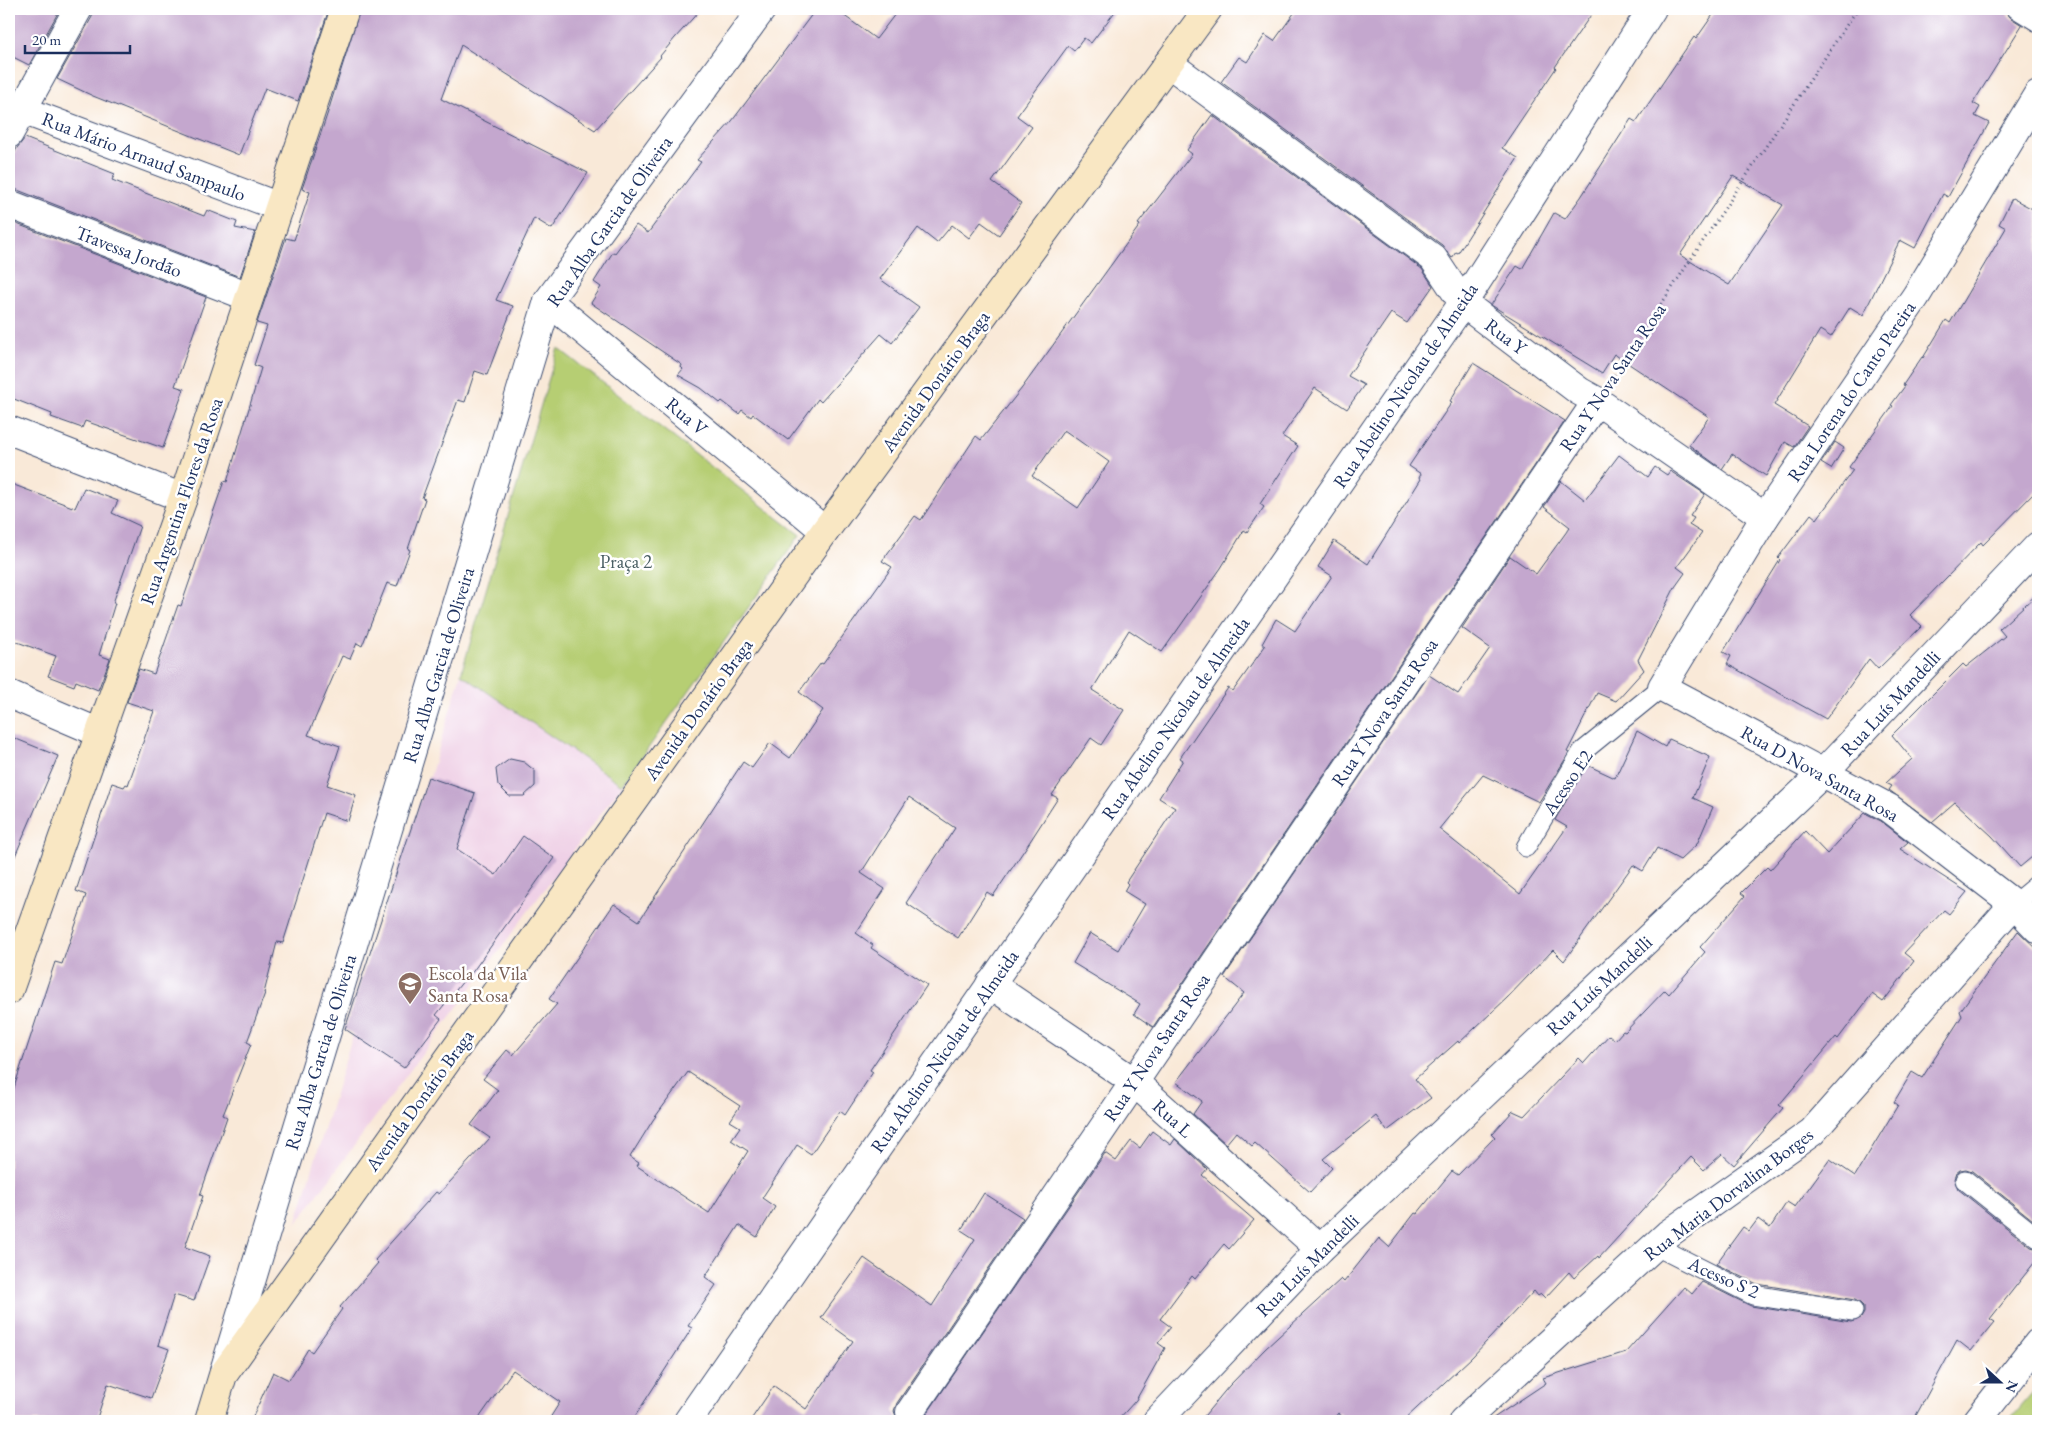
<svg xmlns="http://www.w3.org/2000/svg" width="2047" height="1430" viewBox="0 0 2047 1430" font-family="'EB Garamond',serif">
<rect width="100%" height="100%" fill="#fff"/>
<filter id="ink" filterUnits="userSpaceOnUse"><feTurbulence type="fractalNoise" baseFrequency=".02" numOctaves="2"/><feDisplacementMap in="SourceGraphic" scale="10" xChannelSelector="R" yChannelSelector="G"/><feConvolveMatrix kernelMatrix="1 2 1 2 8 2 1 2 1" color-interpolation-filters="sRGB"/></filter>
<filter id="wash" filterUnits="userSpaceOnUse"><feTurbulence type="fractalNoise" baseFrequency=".0096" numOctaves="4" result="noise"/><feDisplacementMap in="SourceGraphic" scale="20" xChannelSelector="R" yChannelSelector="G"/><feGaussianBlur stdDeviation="1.12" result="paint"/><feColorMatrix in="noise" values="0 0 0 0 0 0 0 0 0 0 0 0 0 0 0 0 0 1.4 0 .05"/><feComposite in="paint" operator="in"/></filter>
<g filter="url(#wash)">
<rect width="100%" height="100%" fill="#f9e9d8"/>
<polygon fill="#efd0e6" points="461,674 622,785 296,1224"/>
<g fill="#b6ce73" stroke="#687e68">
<polygon points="558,348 800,535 622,785 461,674"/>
<polygon points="2038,1386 2038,1421 2008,1421"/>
</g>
<g id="blocks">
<g fill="#c4a7ce" fill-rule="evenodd">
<polygon points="9,9 60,9 29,65 9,55"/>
<polygon points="94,9 329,9 298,101 265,88 239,155 93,96 57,79 92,17"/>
<polygon points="360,9 701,9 675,38 660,56 661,57 595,130 461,45 441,99 588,173 552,229 534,218 496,300 513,306 487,375 475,371 465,402 458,400 422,498 425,499 408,549 410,550 397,586 387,583 362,646 357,643 350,659 342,656 308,735 340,746 327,785 356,795 348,821 324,813 283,943 277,942 264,993 265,993 247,1042 251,1044 223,1115 227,1117 200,1195 203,1196 185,1247 210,1256 194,1301 174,1295 158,1345 169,1349 151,1398 108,1384 96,1421 9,1421 9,1103 55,962 62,964 86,895 76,891 112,783 124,787 126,784 128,785 154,711 127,702 139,669 154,674 178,605 181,606 224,481 227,482 261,368 254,365 267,326 257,323 286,238 294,240 310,192 302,189 328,112"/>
<polygon points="816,9 835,9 876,39 899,9 1117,9 1091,43 1084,38 1074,51 1068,46 1017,116 1032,127 992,182 1021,203 999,235 981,222 969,238 952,225 937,243 918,228 880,279 919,307 892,343 881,334 821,402 818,399 788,440 753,414 751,417 742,410 739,414 722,401 720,403 701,388 678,375 683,369 681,367 682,365 591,303 601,287 594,282 613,252 615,253 636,225 648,233 701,162 697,160 732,121"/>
<polygon points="1297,9 1595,9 1555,67 1556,68 1502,148 1518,158 1458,253 1456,252 1452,258 1442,245 1221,82 1239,57 1247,62 1265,35 1274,41"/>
<path d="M 1717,9 L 2003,9 L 2011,18 L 2022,25 L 1973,103 L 1980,107 L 1975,116 L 1989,123 L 1948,197 L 1943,194 L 1915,248 L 1900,240 L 1863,315 L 1850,307 L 1831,337 L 1820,330 L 1774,405 L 1808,426 L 1794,447 L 1785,442 L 1766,476 L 1732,454 L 1722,469 L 1689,445 L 1709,417 L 1614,354 L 1602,373 L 1491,305 L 1517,266 L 1522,269 L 1554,213 L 1565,219 L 1581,197 L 1631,119 L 1636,122 L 1694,37 L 1696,39 ZM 1733,176 L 1783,205 L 1729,285 L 1680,255 Z"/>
<path d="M 1212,115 L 1422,269 L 1433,286 L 1407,323 L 1391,313 L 1348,376 L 1364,385 L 1347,409 L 1315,388 L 1282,436 L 1298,446 L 1260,504 L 1264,507 L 1247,532 L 1244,530 L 1221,568 L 1162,652 L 1129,630 L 1092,690 L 1124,710 L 1101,745 L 1091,738 L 1052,795 L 1058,798 L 1027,846 L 993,896 L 987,892 L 958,938 L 906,903 L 955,828 L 909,797 L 861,873 L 885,889 L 856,933 L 873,945 L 871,948 L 927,985 L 870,1070 L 873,1072 L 845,1115 L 840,1111 L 811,1154 L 797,1145 L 762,1198 L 775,1207 L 757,1237 L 739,1225 L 705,1277 L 716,1285 L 688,1326 L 692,1328 L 632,1421 L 548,1421 L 560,1402 L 513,1370 L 477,1421 L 251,1421 L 273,1372 L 289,1380 L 308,1349 L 312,1352 L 342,1309 L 340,1307 L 378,1263 L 375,1260 L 436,1192 L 439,1194 L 490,1138 L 471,1125 L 498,1090 L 483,1079 L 507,1050 L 513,1055 L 557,1004 L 549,999 L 614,904 L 639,921 L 743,762 L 752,768 L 770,743 L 790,758 L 823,710 L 799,692 L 821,663 L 823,664 L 892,567 L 882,561 L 915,516 L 921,520 L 976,436 L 981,440 L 1022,388 L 1140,225 L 1138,224 L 1192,154 L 1187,150 ZM 1064,430 L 1109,462 L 1078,508 L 1032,476 ZM 688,1072 L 740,1106 L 730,1121 L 740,1127 L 731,1140 L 748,1151 L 709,1213 L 637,1166 L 639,1163 L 630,1157 L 653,1120 Z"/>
<polygon points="25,138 115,174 112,180 204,216 207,210 237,222 235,228 255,232 240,277 15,189 9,189 9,163 17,148"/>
<polygon points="2012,198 2038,212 2038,489 1983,545 1981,542 1910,615 1922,626 1878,669 1869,659 1826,719 1727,664 1731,656 1723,652 1780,560 1778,558 1811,514 1817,519 1853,470 1849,467 1893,406 1891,405 1905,386 1903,385 1922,357 1923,358 1946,320 1950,323 2006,228 1999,224"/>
<polygon points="9,221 206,297 175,386 184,389 163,448 85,421 82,428 51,417 52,414 9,397"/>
<polygon points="1473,363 1565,421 1153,1027 1134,1014 1140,1004 1073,963 1090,933 1118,950 1145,904 1124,891 1128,884 1126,882 1175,808 1159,798 1183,760 1180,758 1228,688 1233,691 1265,646 1262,644 1276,619 1295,631 1332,576 1318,567 1334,541 1368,564 1421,479 1419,478 1421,474 1409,466 1452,402 1450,401"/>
<polygon points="1835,442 1844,448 1831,469 1821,463"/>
<polygon points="1619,455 1648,477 1655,467 1667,475 1670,471 1705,494 1690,516 1694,518 1689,525 1702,533 1677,567 1685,573 1675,587 1638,660 1644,670 1616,701 1597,693 1567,752 1569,753 1539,802 1483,775 1439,829 1520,894 1567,827 1555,820 1587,765 1615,778 1637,731 1665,747 1669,739 1710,757 1693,798 1713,807 1697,844 1680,860 1657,848 1643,871 1633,865 1564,961 1553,950 1507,998 1459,1043 1458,1041 1415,1079 1431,1098 1387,1131 1376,1116 1323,1159 1332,1168 1310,1192 1255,1143 1252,1146 1236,1132 1226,1144 1193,1114 1202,1101 1176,1082 1244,993 1224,977 1429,675 1458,694 1490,648 1462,628 1510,556 1536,574 1570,527 1544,507 1561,481 1585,500"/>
<polygon points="9,483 75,508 84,488 118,501 112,513 140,526 113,603 115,603 99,655 110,659 98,690 76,681 74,686 48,676 56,656 9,639"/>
<polygon points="2038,593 2038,852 2020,867 1992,836 1955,802 1932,822 1889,790 1892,786 1886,783 1912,759 1892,735 1963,664 1966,667 2005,636 1999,629"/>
<polygon points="9,736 58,756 9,870"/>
<polygon points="510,759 524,762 535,771 535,786 524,796 509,796 498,785 496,769"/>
<polygon points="428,777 475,793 457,849 496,875 523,836 554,858 466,981 464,980 436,1015 441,1019 404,1068 345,1029"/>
<polygon points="1865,813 1881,821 1908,842 1900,849 1967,892 1949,914 1944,910 1904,953 1914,961 1883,1002 1872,994 1838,1039 1836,1037 1779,1105 1783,1108 1734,1165 1722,1154 1704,1170 1691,1157 1599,1258 1598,1256 1574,1278 1569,1272 1545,1298 1541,1294 1538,1296 1534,1291 1472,1357 1403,1421 1348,1421 1338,1413 1332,1421 1200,1421 1229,1386 1265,1349 1341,1279 1344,1282 1379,1238 1389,1247 1415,1213 1417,1214 1452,1171 1458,1175 1495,1137 1492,1134 1513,1111 1524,1116 1579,1058 1584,1063 1609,1035 1615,1040 1623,1031 1625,1032 1665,990 1669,994 1705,952 1700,947 1745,896 1741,893 1767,867 1770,870 1805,831 1827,854"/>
<polygon points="2018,931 2038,950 2038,1224 1972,1171 1966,1169 1960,1170 1956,1173 1954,1179 1958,1189 2031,1247 2038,1249 2038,1258 1990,1319 1995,1322 1971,1351 1957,1340 1913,1421 1489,1421 1546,1383 1543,1378 1626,1352 1684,1287 1692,1294 1702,1282 1751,1306 1851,1322 1861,1318 1864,1313 1864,1307 1860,1303 1855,1300 1757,1284 1716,1264 1743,1227 1749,1231 1758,1219 1770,1228 1787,1202 1795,1207 1830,1159 1855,1176 1898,1105 1894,1102 1912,1072 1922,1078 1962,1016 1960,1011"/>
<polygon points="1152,1131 1171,1145 1175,1139 1207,1169 1202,1175 1254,1220 1229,1249 1224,1244 1195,1279 1192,1276 1160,1319 1171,1327 1158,1343 1165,1348 1136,1400 1117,1421 922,1421 1105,1153 1116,1161 1131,1141 1140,1148"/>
<polygon points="984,1193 1023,1218 897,1403 894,1411 898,1421 750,1421 774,1386 806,1409 853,1341 821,1318 864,1258 932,1306 975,1239 961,1230"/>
</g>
</g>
</g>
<g filter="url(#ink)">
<use href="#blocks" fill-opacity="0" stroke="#3c4b70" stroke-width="1"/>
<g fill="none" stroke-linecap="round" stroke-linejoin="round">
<defs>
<g id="lane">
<polyline points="2017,9 2038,22"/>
<polyline points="1526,847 1582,752 1662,687"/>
<polyline points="2014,904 2038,884"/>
<polyline points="1965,1180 2038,1238"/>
<polyline points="1656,1246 1753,1295 1853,1311"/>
</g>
<g id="street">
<polyline points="1168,63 1433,258 1463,303 1579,391 1597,401 1765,517"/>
<polyline points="2038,94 1916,296 1765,517 1662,687 1889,808 2014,904 2038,929"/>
<polyline points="9,105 280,207"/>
<polyline points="9,134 78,9"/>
<polyline points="9,204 249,297"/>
<polyline points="548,301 825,531"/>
<polyline points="9,430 183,498"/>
<polyline points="9,694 100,733"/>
<polyline points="990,984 1133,1081 1320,1249"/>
<polyline points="224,1371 548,301 762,9"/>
<polyline points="910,1412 1597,401"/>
<polyline points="688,1421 1463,303 1652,9"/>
<polyline points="1157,1421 1320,1249 1823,773 2038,546"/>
<polyline points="1463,1421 1668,1234 1812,1132 2014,904"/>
<polyline points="1977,1421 2038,1343"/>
</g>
<g id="secondary">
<polyline points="9,990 183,498 345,9"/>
<polyline points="209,1421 223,1375 825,531 1208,9"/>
</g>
</defs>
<use href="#lane" stroke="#3c4b70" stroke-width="21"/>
<use href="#street" stroke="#3c4b70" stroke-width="30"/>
<use href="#secondary" stroke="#3c4b70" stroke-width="30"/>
<polyline stroke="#3c4b70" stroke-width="3" stroke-dasharray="1 4" stroke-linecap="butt" points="1614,375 1856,11"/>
<use href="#lane" stroke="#fff" stroke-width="19"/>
<use href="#street" stroke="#fff" stroke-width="28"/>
<use href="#secondary" stroke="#f9e7c3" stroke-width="28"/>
</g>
</g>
<defs>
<symbol id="school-pin" viewBox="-11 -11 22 30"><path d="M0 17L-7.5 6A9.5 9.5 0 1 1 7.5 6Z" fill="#8d6e63" stroke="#fff"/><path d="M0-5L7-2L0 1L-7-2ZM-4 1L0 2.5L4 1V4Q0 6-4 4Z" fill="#fff"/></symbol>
</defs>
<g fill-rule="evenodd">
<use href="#school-pin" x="396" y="970" width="28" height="38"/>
</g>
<g text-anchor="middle" stroke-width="5" stroke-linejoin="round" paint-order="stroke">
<g font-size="19" fill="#1b2f5e" stroke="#fff">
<text transform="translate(144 156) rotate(21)" y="7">Rua Mário Arnaud Sampaulo</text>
<text transform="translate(609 221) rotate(-55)" y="7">Rua Alba Garcia de Oliveira</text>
<text transform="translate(129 251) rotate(21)" y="7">Travessa Jordão</text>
<text transform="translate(1506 336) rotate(37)" y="7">Rua Y</text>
<text transform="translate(1612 377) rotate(-56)" y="7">Rua Y Nova Santa Rosa</text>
<text transform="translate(935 381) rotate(-54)" y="7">Avenida Donário Braga</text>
<text transform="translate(1405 385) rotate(-56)" y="7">Rua Abelino Nicolau de Almeida</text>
<text transform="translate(1851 391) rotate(-56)" y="7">Rua Lorena do Canto Pereira</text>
<text transform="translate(687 416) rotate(40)" y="7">Rua V</text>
<text transform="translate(181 501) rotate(-71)" y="7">Rua Argentina Flores da Rosa</text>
<text transform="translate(438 665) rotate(-73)" y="7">Rua Alba Garcia de Oliveira</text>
<text transform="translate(1890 703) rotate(-47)" y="7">Rua Luís Mandelli</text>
<text transform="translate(698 709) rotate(-54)" y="7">Avenida Donário Braga</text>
<text transform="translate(1384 712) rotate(-56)" y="7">Rua Y Nova Santa Rosa</text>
<text transform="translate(1175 718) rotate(-55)" y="7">Rua Abelino Nicolau de Almeida</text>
<text transform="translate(1820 773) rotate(29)" y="7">Rua D Nova Santa Rosa</text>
<text transform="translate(1567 782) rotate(-56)" y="7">Acesso E2</text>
<text transform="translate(1599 985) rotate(-43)" y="7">Rua Luís Mandelli</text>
<text transform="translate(1156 1047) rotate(-56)" y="7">Rua Y Nova Santa Rosa</text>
<text transform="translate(944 1051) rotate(-55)" y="7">Rua Abelino Nicolau de Almeida</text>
<text transform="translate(320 1052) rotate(-73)" y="7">Rua Alba Garcia de Oliveira</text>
<text transform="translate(419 1100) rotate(-54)" y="7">Avenida Donário Braga</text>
<text transform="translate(1173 1118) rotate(42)" y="7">Rua L</text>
<text transform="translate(1728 1194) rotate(-37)" y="7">Rua Maria Dorvalina Borges</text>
<text transform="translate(1307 1265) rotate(-45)" y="7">Rua Luís Mandelli</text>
<text transform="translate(1724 1277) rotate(24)" y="7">Acesso S 2</text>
</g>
<g font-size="19" fill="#4a5f64" stroke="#fff">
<text x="626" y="568">Praça 2</text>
</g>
<g font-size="19" fill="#785e54" stroke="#fff" text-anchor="start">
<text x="428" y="980">Escola da Vila<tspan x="428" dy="22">Santa Rosa</tspan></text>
</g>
</g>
<rect width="2047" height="1430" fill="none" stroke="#fff" stroke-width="30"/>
<g transform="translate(2000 1382) rotate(111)" stroke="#ffffff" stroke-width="4" paint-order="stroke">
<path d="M0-4L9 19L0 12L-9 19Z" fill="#1b2f5e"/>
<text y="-8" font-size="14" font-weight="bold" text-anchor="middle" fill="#1b2f5e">N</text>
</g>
<path d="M25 45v8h105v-8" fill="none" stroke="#1b2f5e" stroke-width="2.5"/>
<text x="32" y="45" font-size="15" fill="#1b2f5e" stroke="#ffffff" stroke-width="4" paint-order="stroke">20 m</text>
</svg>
